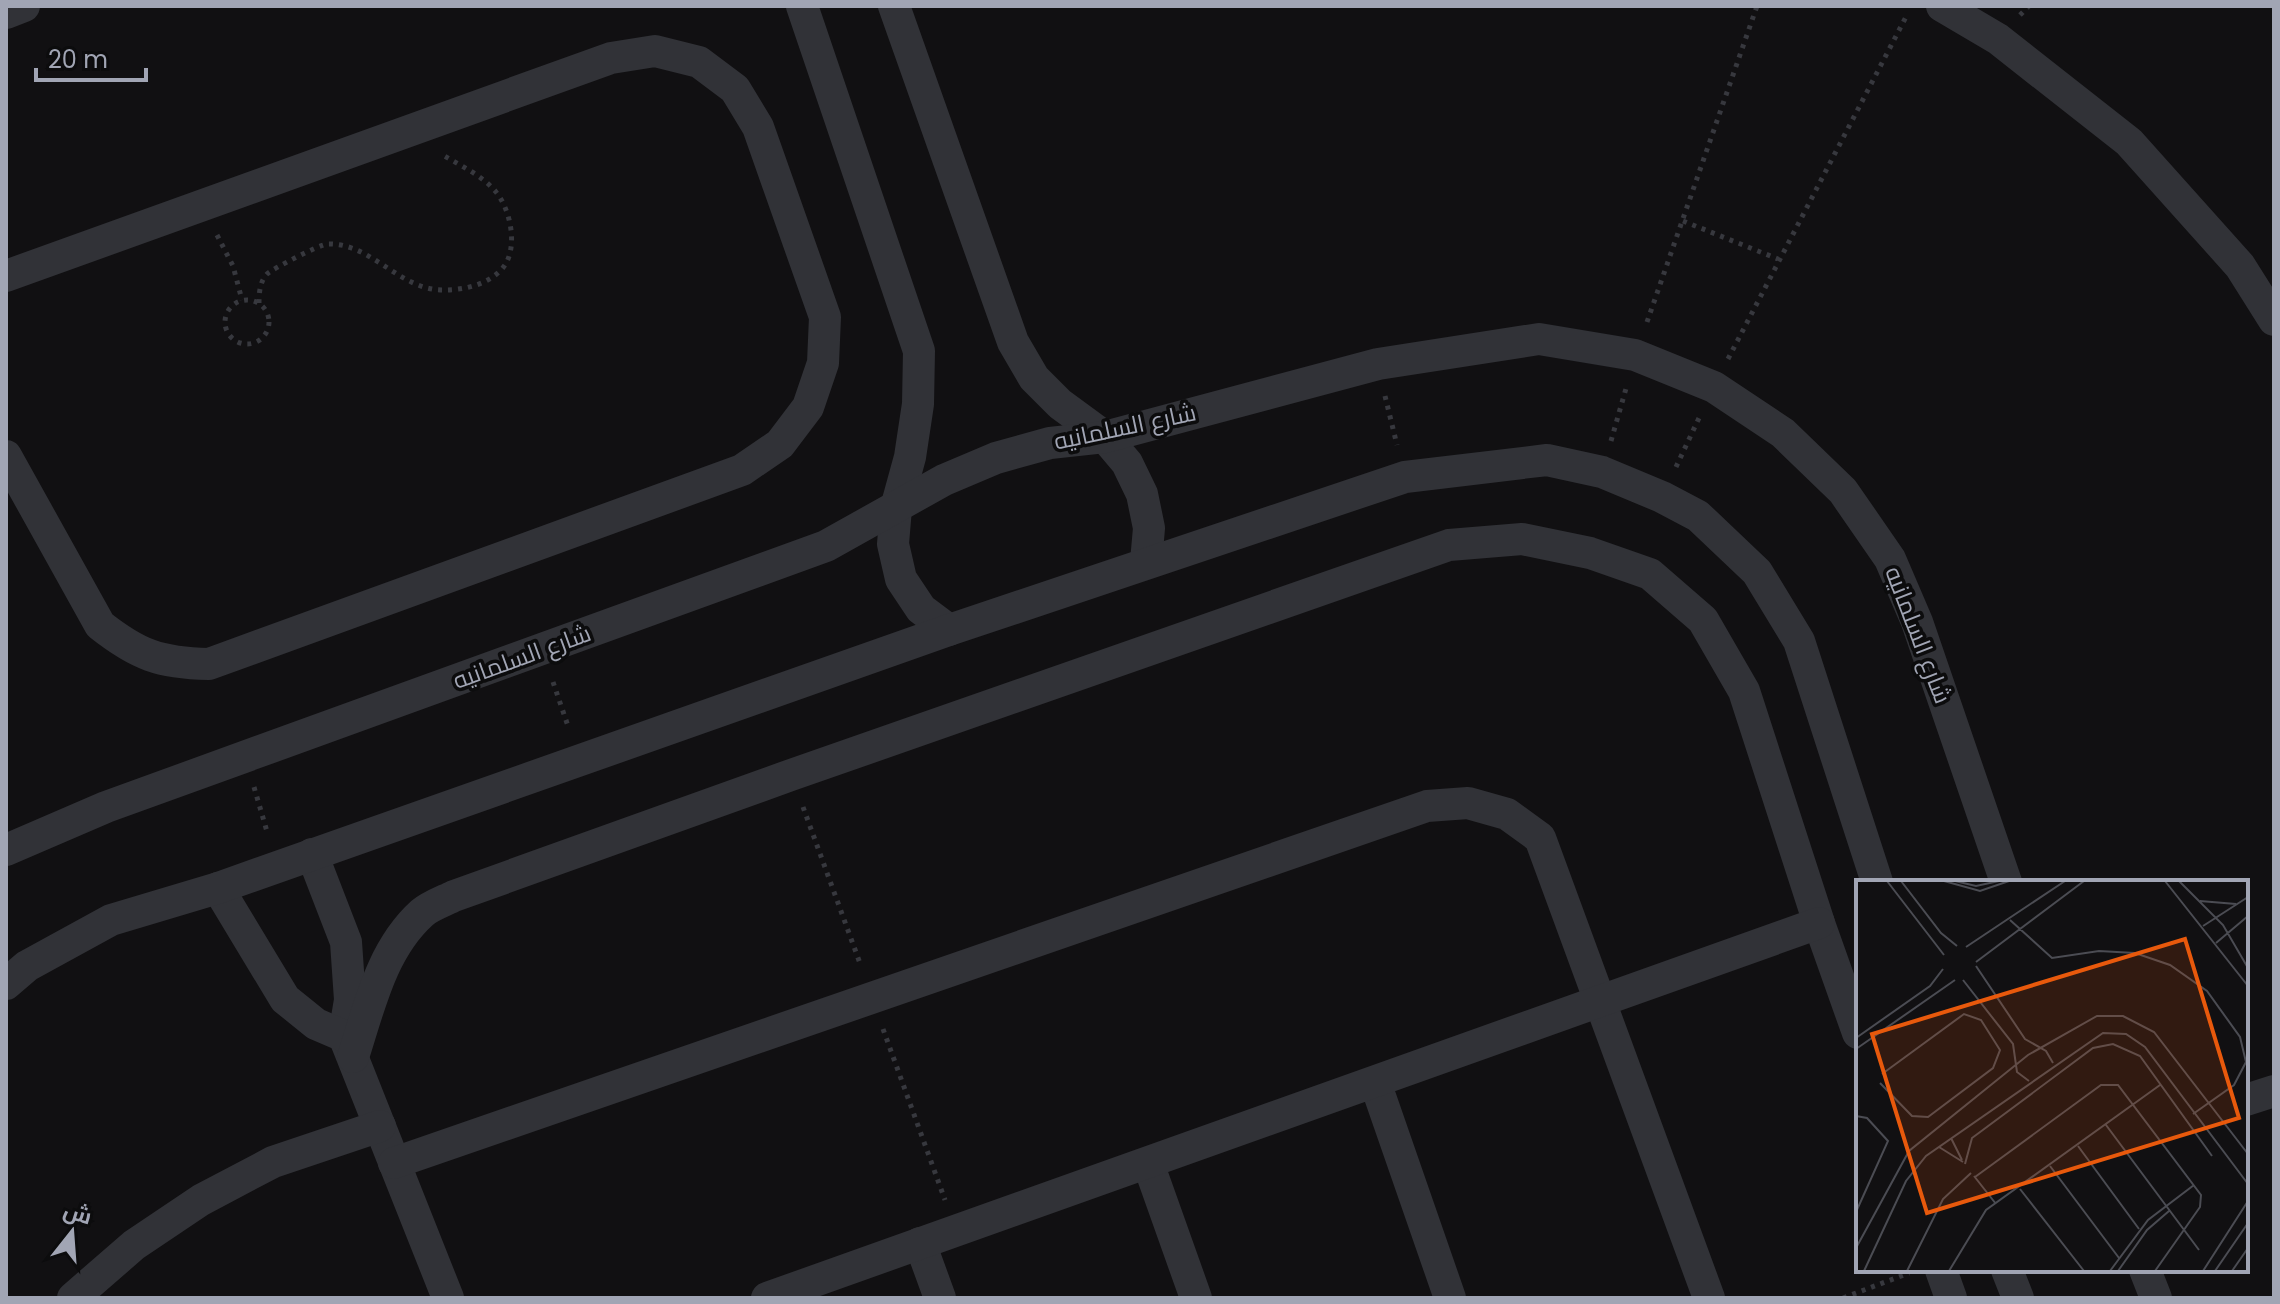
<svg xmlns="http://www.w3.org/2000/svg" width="2280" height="1304" viewBox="0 0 2280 1304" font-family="Poppins,Cairo,sans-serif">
<rect width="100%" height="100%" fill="#111012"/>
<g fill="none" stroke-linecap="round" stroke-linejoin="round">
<g stroke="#37383e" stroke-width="5" stroke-dasharray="4 6" stroke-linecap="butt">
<polyline points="2020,15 2029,6"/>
<polyline points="1683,221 1778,259"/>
<polyline points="217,235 233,266 242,300"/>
<circle cx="247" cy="322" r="22"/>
<path d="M 259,303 C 259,293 260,281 267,274 C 272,269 321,244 327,244 C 371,242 400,291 444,290 C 463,290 486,285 500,271 C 520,252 511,210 496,192 C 482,175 459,165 441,154"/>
<polyline points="1647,322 1757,6"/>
<polyline points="1728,359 1908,13"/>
<polyline points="1385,396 1397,445"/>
<polyline points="1611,441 1627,385"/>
<polyline points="1676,467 1699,418"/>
<polyline points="553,682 569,729"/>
<polyline points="254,787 268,835"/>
<polyline points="803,807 861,966"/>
<polyline points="883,1029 945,1200"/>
<polyline points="1843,1298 1909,1273"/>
</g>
<g stroke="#313237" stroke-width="32">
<polyline points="802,6 919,351 918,404 910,457 896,508 893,544 901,579 921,609 949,630"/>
<polyline points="894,6 1013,342 1034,378 1060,404 1105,437 1127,463 1142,494 1149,528 1146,562"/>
<polyline points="1942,6 1998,39 2129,142 2240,266 2274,320"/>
<polyline points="6,13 24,6"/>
<path d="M 6,276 L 611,58 L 655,51 L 699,62 L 735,89 L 758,127 L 825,317 L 823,363 L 808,407 L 780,444 L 742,470 L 209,664 C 160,663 138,655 100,625 L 6,456"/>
<polyline points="6,850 106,807 826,546 944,480 996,458 1050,443 1105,437 1378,364 1539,339 1635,355 1714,387 1783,433 1843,491 1890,559 1917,622 2006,882"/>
<polyline points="312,854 346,942 350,1000 344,1036 448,1298"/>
<polyline points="218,888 285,999 316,1024 344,1036"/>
<polyline points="6,984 27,966 111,920 218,888 949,630 1405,477 1547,460 1602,472 1662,497 1698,516 1757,572 1799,641 1877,882"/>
<path d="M 353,1057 C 369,1008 381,950 422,913 C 430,906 444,901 454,896 L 791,775 L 1449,545 L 1522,539 L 1590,553 L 1650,574 L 1703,620 L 1744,691 L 1819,923 L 1858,1033"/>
<polyline points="1375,1082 1450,1298"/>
<polyline points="2246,1100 2274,1091"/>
<polyline points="394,1163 1427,806 1468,803 1507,814 1540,838 1709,1298"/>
<polyline points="1148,1163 1196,1298"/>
<polyline points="920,1243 940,1298"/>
<polyline points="1941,1270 1951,1298"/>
<polyline points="2007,1270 2018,1298"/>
<polyline points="2145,1270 2156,1298"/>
<polyline points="73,1298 134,1245 201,1200 273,1162 380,1126"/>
<polyline points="767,1298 1819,923"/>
</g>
</g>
<g text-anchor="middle" stroke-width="7" stroke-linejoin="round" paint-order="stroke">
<g font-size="24" fill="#a1a5b4" stroke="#0c0c0d">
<text transform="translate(1125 427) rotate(-12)" y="8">شارع السلمانيه</text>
<text transform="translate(1918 635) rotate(69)" y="8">شارع السلمانيه</text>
<text transform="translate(522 657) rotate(-20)" y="8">شارع السلمانيه</text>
</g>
</g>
<g transform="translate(1856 880)">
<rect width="392" height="392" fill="#111012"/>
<path fill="none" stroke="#4b4c53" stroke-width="2" d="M 31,1 L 88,75M 45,1 L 85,53 L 101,66M 88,1 L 124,11 L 153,1M 99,1 L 120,6 L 143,1M 309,1 L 392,106M 323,1 L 367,45 L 392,88M 344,21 L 380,24M 154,40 L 196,78 L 243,71 L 279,73 L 314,85 L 351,111 L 384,157 L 390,182 L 378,205 L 337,234M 347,46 L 392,17M 360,63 L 392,36M 110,67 L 209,1M 120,82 L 228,1M 120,86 L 169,159 L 190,171 L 197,183M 107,100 L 157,164 L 161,192 L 173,201M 0,158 L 74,106 L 87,89M 0,169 L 99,100M 24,203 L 56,236 L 72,237 L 137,188 L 144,170 L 125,140 L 108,134 L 26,194M 0,236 L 11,238 L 32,261 L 0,332M 250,245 L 343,370M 95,258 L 106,280M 222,266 L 283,349M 83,267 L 107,282M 109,284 L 116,258 L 237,168 L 257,164 L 284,176 L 356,276M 194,286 L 263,378M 118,296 L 140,324M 119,297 L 245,205 L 262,205 L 345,315 L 344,327 L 299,391M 164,309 L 228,391M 0,368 L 53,271 L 172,175 L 241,136 L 267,136 L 298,152 L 392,274M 8,391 L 50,301 L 70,276 L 247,153 L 270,154 L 289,167 L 392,304M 51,391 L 87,319 L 115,293M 93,391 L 130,330 L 304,205M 254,391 L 292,340 L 338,305M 262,391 L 291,350 L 313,331M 347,391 L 392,321M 359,391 L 392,343M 376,391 L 392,368"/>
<path fill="#e8590c" fill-opacity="0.15" stroke="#e8590c" stroke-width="4" d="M 329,59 L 383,238 L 71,333 L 16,154 Z"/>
<rect width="392" height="392" fill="none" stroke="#a1a5b4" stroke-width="4"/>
</g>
<rect width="2280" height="1304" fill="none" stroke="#a1a5b4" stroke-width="16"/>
<g transform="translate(72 1232) rotate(17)" stroke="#0c0c0d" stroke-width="6" paint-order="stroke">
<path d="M0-6L14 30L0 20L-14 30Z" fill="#a1a5b4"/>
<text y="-12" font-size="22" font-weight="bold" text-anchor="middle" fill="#a1a5b4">ش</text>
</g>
<path d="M36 68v12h110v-12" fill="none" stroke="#a1a5b4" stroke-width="4"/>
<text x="48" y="68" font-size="24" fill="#a1a5b4" stroke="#0c0c0d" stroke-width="6" paint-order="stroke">20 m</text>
</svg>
